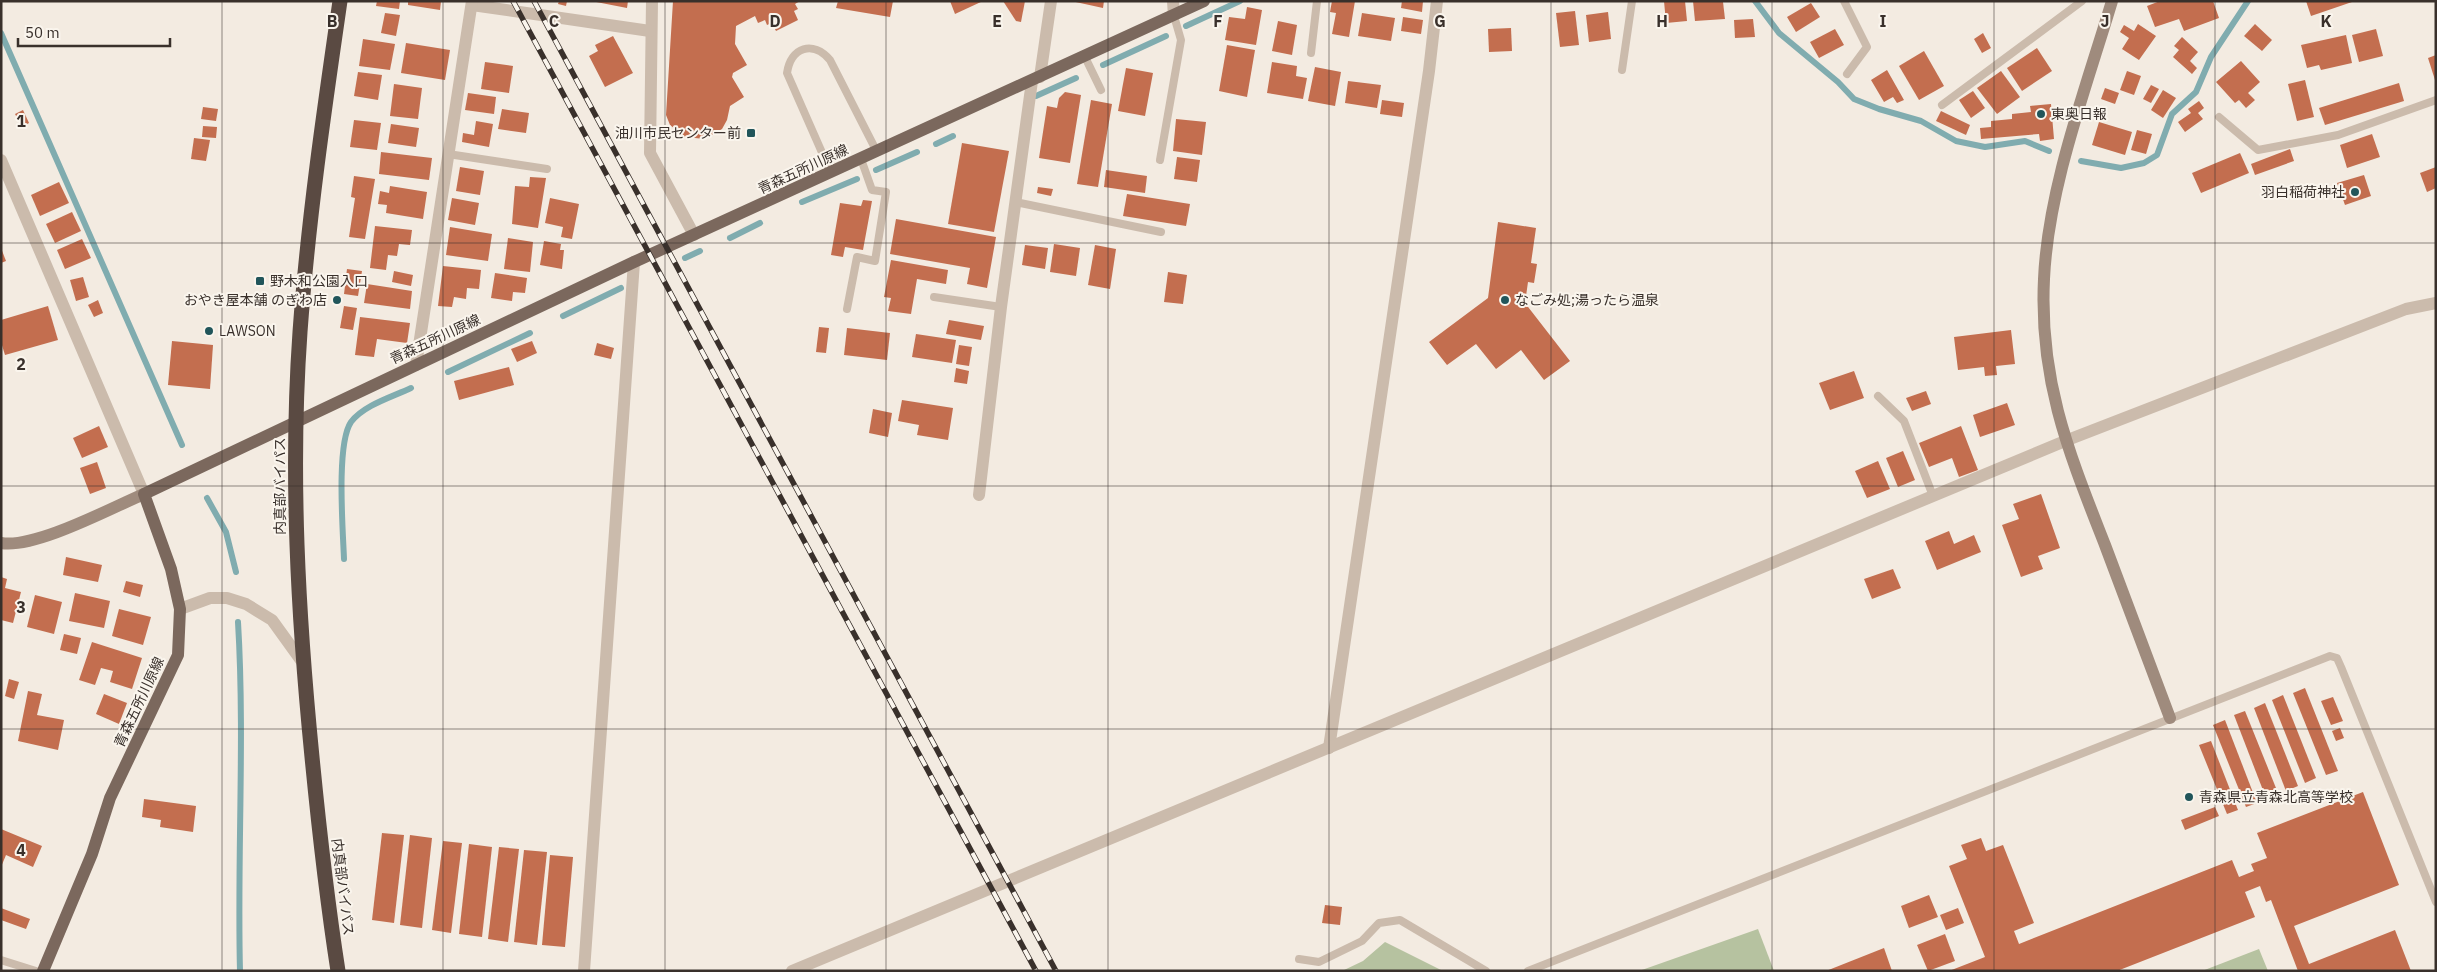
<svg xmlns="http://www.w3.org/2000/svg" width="2437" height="972" viewBox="0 0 2437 972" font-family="'IBM Plex Sans','Noto Sans JP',sans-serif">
<rect width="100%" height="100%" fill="#f3ebe1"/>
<g fill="#b6c2a0">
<polygon points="1758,929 1774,971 1639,971"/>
<polygon points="1385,942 1443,971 1342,971 1363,961"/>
<polygon points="2259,949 2268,971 2202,971"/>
</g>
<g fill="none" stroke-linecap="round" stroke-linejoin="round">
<g stroke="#80acaf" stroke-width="6">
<polyline points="1755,1 1779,33 1838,82 1854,99 1879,109 1921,121 1956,141 1985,147 2025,141 2049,151"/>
<polyline points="1186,26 1240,1"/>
<polyline points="1,33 182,445"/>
<polyline points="1103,65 1166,36"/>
<polyline points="1036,96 1076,78"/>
<polyline points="936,144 953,136"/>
<polyline points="2081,161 2121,168 2144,163 2157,155 2172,114 2196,92 2211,57 2248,1"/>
<polyline points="876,170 917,152"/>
<polyline points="802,202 857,179"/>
<polyline points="730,238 760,223"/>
<polyline points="685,258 700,251"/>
<polyline points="563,316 621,288"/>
<polyline points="448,372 530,333"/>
<polyline points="207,498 226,532 236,572"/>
<path d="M 344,559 C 343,531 336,444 351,422 C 364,405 392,397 411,388"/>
<path d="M 238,622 C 245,738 237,855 240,971"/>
</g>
</g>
<g fill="#c36e4f">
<polygon points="377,1 400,1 399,9 376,6"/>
<polygon points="408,1 441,1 440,10 408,5"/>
<polygon points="559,1 567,1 566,6 558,4"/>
<polygon points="591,1 628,1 627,8"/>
<polygon points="673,1 800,1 795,4 798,9 794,11 798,20 776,31 772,23 767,25 765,20 758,23 755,16 736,26 735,44 747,65 733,73 732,77 744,97 730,106 727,120 722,129 705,139 685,137 670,125 666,115"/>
<polygon points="838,1 893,1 890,17 836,8"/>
<polygon points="950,1 983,1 955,14"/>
<polygon points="1003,1 1025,1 1021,22 1016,21"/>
<polygon points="1071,1 1104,1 1103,8"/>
<polygon points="1332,1 1355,1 1349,37 1332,34 1336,13 1330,12"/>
<polygon points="1402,1 1423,1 1422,12 1401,8"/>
<polygon points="1664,1 1685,1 1687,21 1666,23"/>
<polygon points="1693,1 1723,2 1725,19 1695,21"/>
<polygon points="2160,1 2213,1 2219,18 2184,31 2179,19 2155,27 2147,6"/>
<polygon points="2306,1 2352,1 2352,2 2311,16"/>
<polygon points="1811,3 1820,17 1796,32 1787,17"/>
<polygon points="1247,7 1262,10 1256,45 1225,40 1229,17 1245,19"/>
<polygon points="1575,11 1579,45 1560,47 1556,13"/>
<polygon points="1608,12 1611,39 1589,42 1586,15"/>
<polygon points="385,13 400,15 396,36 381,33"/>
<polygon points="1362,13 1395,18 1391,41 1358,36"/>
<polygon points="1403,17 1423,20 1421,34 1401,31"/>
<polygon points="1753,19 1755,37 1735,38 1734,20"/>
<polygon points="1278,21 1297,25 1292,55 1272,51"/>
<polygon points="2138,24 2156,36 2139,60 2122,49 2129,38 2120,32 2124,25 2134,31"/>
<polygon points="2255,24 2272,40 2262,51 2244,36"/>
<polygon points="1511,28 1512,51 1489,52 1488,29"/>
<polygon points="1835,29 1844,45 1819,58 1810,42"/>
<polygon points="2376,29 2383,56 2359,62 2352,35"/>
<polygon points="1983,33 1991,48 1982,53 1974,39"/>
<polygon points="2346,35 2352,63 2321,70 2319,65 2307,68 2301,45"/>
<polygon points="613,36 633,73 605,87 589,56 598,51 595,45"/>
<polygon points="2182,37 2198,52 2190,61 2197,68 2192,74 2173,57 2179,50 2174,46"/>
<polygon points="363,39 395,44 390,70 359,66"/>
<polygon points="406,43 450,50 445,80 401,73"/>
<polygon points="1227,45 1255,50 1247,97 1219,91"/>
<polygon points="2037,48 2052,71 2022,91 2007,68"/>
<polygon points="1924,51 1944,86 1919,100 1899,66"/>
<polygon points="2436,55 2436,80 2435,80 2428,58"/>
<polygon points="2241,61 2260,82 2248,93 2255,100 2246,108 2239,100 2235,103 2216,82"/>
<polygon points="485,62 513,66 509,93 481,89"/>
<polygon points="1272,62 1297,66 1296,76 1307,78 1303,99 1267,93"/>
<polygon points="1315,67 1341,72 1335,106 1308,101"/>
<polygon points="1126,68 1153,73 1145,116 1118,111"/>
<polygon points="1887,70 1904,100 1897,103 1893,97 1884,102 1871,80"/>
<polygon points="2001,71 2020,97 1997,114 1977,88"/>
<polygon points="2127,71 2141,76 2134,95 2120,90"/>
<polygon points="358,72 382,75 378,100 354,96"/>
<polygon points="2305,80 2314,117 2297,121 2288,84"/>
<polygon points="1348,81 1381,85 1377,108 1345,103"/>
<polygon points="2399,83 2404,101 2325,125 2319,108"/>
<polygon points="394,84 422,88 418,119 390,116"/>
<polygon points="2151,85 2159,89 2151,103 2143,99"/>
<polygon points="2105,88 2119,93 2115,104 2101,99"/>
<polygon points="2163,90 2176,98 2163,118 2151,110"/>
<polygon points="1973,91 1985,108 1971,118 1959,100"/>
<polygon points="1065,92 1081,95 1070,163 1039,158 1047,106 1057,108 1059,98"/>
<polygon points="468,93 496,97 494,114 465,110"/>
<polygon points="1091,100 1112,104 1098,187 1077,184"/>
<polygon points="1382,100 1404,103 1402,117 1380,114"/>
<polygon points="2199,101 2204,108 2198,113 2203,119 2185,132 2178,122 2191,113 2188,109"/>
<polygon points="2051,104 2054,139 2040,141 2039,134 1981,139 1980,128 1991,127 1991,121 2012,119 2012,114 2031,112 2030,106"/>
<polygon points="203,107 218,109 216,121 201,119"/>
<polygon points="502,109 529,113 526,133 498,129"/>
<polygon points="23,110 29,123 22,127 15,114"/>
<polygon points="1941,111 1970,125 1966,135 1936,121"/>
<polygon points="1176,119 1206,122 1202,155 1173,151"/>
<polygon points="354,120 381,123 377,150 350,147"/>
<polygon points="476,121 493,124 489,147 462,142 463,133 474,135"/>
<polygon points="2099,122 2132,132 2125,155 2092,145"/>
<polygon points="391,124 419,128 416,147 388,143"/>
<polygon points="203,126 217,127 216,138 202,137"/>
<polygon points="2137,130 2152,134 2146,154 2131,150"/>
<polygon points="2372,134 2380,157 2347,168 2340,145"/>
<polygon points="194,138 210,140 206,161 191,159"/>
<polygon points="962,143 1009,151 994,232 948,224"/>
<polygon points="2290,149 2294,161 2255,175 2251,164"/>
<polygon points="381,152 432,158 429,180 379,174"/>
<polygon points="2240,153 2249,173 2201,193 2192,173"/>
<polygon points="1177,157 1200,160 1197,182 1174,179"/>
<polygon points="460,167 484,171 480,195 456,191"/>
<polygon points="2436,167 2436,188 2427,192 2420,173"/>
<polygon points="1106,170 1147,176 1145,193 1104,187"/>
<polygon points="2364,175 2371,196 2345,205 2337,183"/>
<polygon points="354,176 375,179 365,239 349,237 355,198 351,197"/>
<polygon points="530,177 546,178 538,228 512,224 515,186 529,187"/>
<polygon points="59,182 69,203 40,216 31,195"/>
<polygon points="390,186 427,192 423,219 386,213 387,205 378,204 380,191 389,193"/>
<polygon points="1038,187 1053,189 1051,196 1037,193"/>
<polygon points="1127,194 1190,204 1186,226 1123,216"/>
<polygon points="452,198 479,203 475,225 448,220"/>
<polygon points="550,198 579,204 572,239 561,237 563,227 545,223"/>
<polygon points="863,200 872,201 863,250 845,247 843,257 831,255 840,203 861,206"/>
<polygon points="72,212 81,231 55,243 46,224"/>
<polygon points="896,219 996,237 987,288 967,284 970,268 890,254"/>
<polygon points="1498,222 1536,228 1531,263 1537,264 1534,283 1528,282 1525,303 1570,361 1544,380 1521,350 1496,369 1476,344 1447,365 1429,342 1488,298"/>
<polygon points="375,226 412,230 410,245 399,244 397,256 388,255 386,270 370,268"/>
<polygon points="450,227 492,234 488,261 446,255"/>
<polygon points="508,238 533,242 530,272 504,269"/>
<polygon points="82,239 91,258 65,269 57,250"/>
<polygon points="544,241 561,244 560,250 564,250 562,269 540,265"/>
<polygon points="1054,244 1080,248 1076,276 1050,272"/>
<polygon points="1025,245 1048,248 1045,269 1022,265"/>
<polygon points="1095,245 1116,249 1110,289 1088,285"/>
<polygon points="1,248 6,261 1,263"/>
<polygon points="891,260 948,270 946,284 917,279 911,314 888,311 891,298 884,297"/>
<polygon points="443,266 481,270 479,289 467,288 466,299 454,297 452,307 438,306"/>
<polygon points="347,269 362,271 358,296 344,294"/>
<polygon points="394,271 413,275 411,286 392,282"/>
<polygon points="1168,272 1187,275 1183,304 1164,302"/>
<polygon points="495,273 527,278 525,293 513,292 512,301 491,298"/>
<polygon points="83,277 89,297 76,301 70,280"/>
<polygon points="367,284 412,291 410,309 364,303"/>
<polygon points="98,300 103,313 94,317 88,305"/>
<polygon points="48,306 58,340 5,355 1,342 1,320"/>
<polygon points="344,306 357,308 353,330 340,328"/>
<polygon points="360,317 410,323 407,343 377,339 374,357 355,355"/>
<polygon points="949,320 984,326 981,340 946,334"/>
<polygon points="819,327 829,328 826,353 816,352"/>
<polygon points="847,328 890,333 887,360 844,355"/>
<polygon points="2011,330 2015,364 1996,366 1997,375 1985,376 1984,367 1958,370 1954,337"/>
<polygon points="916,334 956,340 952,363 912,357"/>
<polygon points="172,341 213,345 210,389 168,385"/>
<polygon points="532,341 537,353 517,362 511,349"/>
<polygon points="597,343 614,348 611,359 594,355"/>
<polygon points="959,345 972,347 969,366 956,364"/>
<polygon points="509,367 514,385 459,400 454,381"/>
<polygon points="956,368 969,371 967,384 954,382"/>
<polygon points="1854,371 1864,398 1830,410 1819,383"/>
<polygon points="1926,391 1931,404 1912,411 1906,398"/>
<polygon points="902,400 953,408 948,440 917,435 919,425 898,421"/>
<polygon points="2007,403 2015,425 1980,437 1973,415"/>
<polygon points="873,409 892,413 888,437 869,433"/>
<polygon points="99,426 108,447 82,458 73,438"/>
<polygon points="1961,426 1978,470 1959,477 1952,458 1929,467 1919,443"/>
<polygon points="1903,451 1915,480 1898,487 1886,458"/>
<polygon points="1878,461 1890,489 1867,498 1855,471"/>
<polygon points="97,462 106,488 90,494 80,468"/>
<polygon points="2041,494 2060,548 2038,556 2043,569 2021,577 2002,525 2019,519 2013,504"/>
<polygon points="1949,531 1954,544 1974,535 1981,552 1937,570 1925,541"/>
<polygon points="66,557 102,565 98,582 63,575"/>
<polygon points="1893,569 1901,588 1872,599 1864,579"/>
<polygon points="1,577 7,579 5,588 21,592 13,623 1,620"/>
<polygon points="126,581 143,585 140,597 123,592"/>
<polygon points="75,593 110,601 104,628 69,621"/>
<polygon points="35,595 62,602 54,634 27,627"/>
<polygon points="119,609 151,617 143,645 112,636"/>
<polygon points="64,634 81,638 77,654 60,650"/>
<polygon points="92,642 142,658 132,689 110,682 113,671 101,668 95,685 79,680"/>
<polygon points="9,679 19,682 14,699 5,696"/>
<polygon points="2305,688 2338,771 2326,775 2293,693"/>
<polygon points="28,691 42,694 37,715 64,720 58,750 18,741"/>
<polygon points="104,694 127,703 119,724 96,714"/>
<polygon points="2283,695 2316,778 2305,783 2272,700"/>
<polygon points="2333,697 2343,721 2331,725 2321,701"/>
<polygon points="2265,703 2298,786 2286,791 2254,708"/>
<polygon points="2245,711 2278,793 2266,798 2234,715"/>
<polygon points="2225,720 2257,803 2246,807 2213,725"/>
<polygon points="2340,728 2344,738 2336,741 2332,731"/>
<polygon points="2211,741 2238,810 2227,814 2199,745"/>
<polygon points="2363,792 2399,885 2294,926 2309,964 2395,930 2411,971 2298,971 2271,900 2266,902 2260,886 2245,892 2255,917 2117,971 1949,971 1985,957 1949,866 1967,859 1961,845 1981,838 1986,851 2003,845 2034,923 2014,931 2019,944 2232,860 2239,877 2254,871 2251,864 2267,858 2257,833"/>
<polygon points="144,799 196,806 193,832 160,827 161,820 142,817"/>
<polygon points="2215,807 2219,816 2185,830 2181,820"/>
<polygon points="1,829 42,846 33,867 6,855 1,867"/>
<polygon points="382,833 404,835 394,923 372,920"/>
<polygon points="410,835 432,838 422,928 400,925"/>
<polygon points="443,841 462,843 451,933 432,930"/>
<polygon points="469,844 492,847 482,937 459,934"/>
<polygon points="499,847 519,849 508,942 488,939"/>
<polygon points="524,850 547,852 537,945 514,942"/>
<polygon points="550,855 573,857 565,947 542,945"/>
<polygon points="1929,895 1938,917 1909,928 1901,906"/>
<polygon points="1325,905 1342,907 1340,925 1322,923"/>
<polygon points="1,908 30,919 26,929 1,920"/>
<polygon points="1958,908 1964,923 1946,930 1940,915"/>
<polygon points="1945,934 1955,961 1928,971 1917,945"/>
<polygon points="1884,948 1892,971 1826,971"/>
</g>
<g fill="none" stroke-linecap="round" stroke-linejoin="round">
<g stroke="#cbbbac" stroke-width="8">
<polyline points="1844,1 1867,47 1847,74"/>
<polyline points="1311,53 1317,1"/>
<polyline points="1085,57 1101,90"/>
<polyline points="1622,70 1632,1"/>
<polyline points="1942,105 2082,1"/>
<polyline points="2219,117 2258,150 2338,135 2436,100"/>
<polyline points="448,154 547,169"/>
<polyline points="1160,160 1181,40 1174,16"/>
<path d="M 831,173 L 787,73 C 791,47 813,40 830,60 L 877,152"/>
<polyline points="1015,202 1161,232"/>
<polyline points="934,297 1001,307"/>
<polyline points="847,309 857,257 875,261 886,192 872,190 861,159"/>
<polyline points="1878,396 1904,421 1933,496"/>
<polyline points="1299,959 1319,962 1362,941 1379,923 1400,920 1486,971"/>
<polyline points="1,960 36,971"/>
<polyline points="1528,971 2330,656 2337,658 2341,667 2436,902"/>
</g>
<g stroke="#cbbbac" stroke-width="12">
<polyline points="652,1 650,153 694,235"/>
<polyline points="1173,1 1174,16"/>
<polyline points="472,5 650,31"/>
<polyline points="1040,77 1051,1"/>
<polyline points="1,160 144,494"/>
<polyline points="416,365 472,1"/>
<polyline points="979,495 1001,307 1032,81"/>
<polyline points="180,609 210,598 227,598 246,604 272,620 303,663"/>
<polyline points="1329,748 1429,71 1437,1"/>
<polyline points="584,971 634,262"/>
<polyline points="792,971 2065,441 2406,309 2436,303"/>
</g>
<g stroke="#9f8b7d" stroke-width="12">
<path d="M 2112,1 C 2086,88 2048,188 2044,279 C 2039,381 2069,453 2105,545 C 2127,603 2148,661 2170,718"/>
<path d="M 1,543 C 35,549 111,508 144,494"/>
</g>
<polyline stroke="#7b685d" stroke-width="12" points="43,971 92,854 110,798 178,655 180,609 171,569 144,494 634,262 1204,1"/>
<path stroke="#5a4a42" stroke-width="15" d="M 338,971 C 327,900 319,829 312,757 C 298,615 290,474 300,332 C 308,221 324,111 340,1"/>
<defs>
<g id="rail">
<polyline points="513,1 1036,971"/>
<polyline points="534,1 1056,971"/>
</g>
</defs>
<use href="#rail" stroke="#39302b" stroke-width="5.5"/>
<use href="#rail" stroke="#faf5ed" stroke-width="4" stroke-dasharray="11" stroke-linecap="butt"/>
</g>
<path fill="none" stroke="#39302b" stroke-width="1" stroke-opacity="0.55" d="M 222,1 L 222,971M 443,1 L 443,971M 665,1 L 665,971M 886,1 L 886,971M 1108,1 L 1108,971M 1329,1 L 1329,971M 1551,1 L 1551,971M 1772,1 L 1772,971M 1994,1 L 1994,971M 2215,1 L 2215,971M 1,243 L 2436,243M 1,486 L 2436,486M 1,729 L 2436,729"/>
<g fill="#21555a" stroke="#faf5ed" stroke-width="2">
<circle cx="2041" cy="114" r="5"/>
<rect x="746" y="128" width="10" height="10" rx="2.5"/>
<circle cx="2355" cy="192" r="5"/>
<rect x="255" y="276" width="10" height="10" rx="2.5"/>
<circle cx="337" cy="300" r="5"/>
<circle cx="1505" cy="300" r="5"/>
<circle cx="209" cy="331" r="5"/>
<circle cx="2189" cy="797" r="5"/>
</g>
<g text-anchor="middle" stroke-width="4" stroke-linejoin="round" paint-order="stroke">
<g font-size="14" fill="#39302b" stroke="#faf5ed" text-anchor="start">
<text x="2051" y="119">東奥日報</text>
<text x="741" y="138" text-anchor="end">油川市民センター前</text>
<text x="2345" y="197" text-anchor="end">羽白稲荷神社</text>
<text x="270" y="286">野木和公園入口</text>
<text x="327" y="305" text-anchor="end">おやき屋本舗 のぎわ店</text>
<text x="1515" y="305">なごみ処;湯ったら温泉</text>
<text x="219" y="336">LAWSON</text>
<text x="2199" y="802">青森県立青森北高等学校</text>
</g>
<g font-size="14" fill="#39302b" stroke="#faf5ed">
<text transform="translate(803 169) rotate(-25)" y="5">青森五所川原線</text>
<text transform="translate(435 339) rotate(-25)" y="5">青森五所川原線</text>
<text transform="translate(280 486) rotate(-90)" y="5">内真部バイパス</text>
<text transform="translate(139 702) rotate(-65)" y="5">青森五所川原線</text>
<text transform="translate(343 887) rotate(83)" y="5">内真部バイパス</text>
</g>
</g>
<g font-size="16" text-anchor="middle" font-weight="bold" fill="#39302b" stroke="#faf5ed" stroke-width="4" stroke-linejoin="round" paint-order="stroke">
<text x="332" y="27">B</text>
<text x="554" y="27">C</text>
<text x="775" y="27">D</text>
<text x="997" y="27">E</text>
<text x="1218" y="27">F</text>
<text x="1440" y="27">G</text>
<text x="1662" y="27">H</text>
<text x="1883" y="27">I</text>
<text x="2105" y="27">J</text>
<text x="2326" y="27">K</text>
<text x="21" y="127">1</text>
<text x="21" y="370">2</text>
<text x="21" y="613">3</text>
<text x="21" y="856">4</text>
</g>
<rect width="2437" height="972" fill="none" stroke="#39302b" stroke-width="5"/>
<path d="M18 38v8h152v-8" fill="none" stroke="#39302b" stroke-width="2.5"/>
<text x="25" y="38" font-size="15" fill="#39302b" stroke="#faf5ed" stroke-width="4" paint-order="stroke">50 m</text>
</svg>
